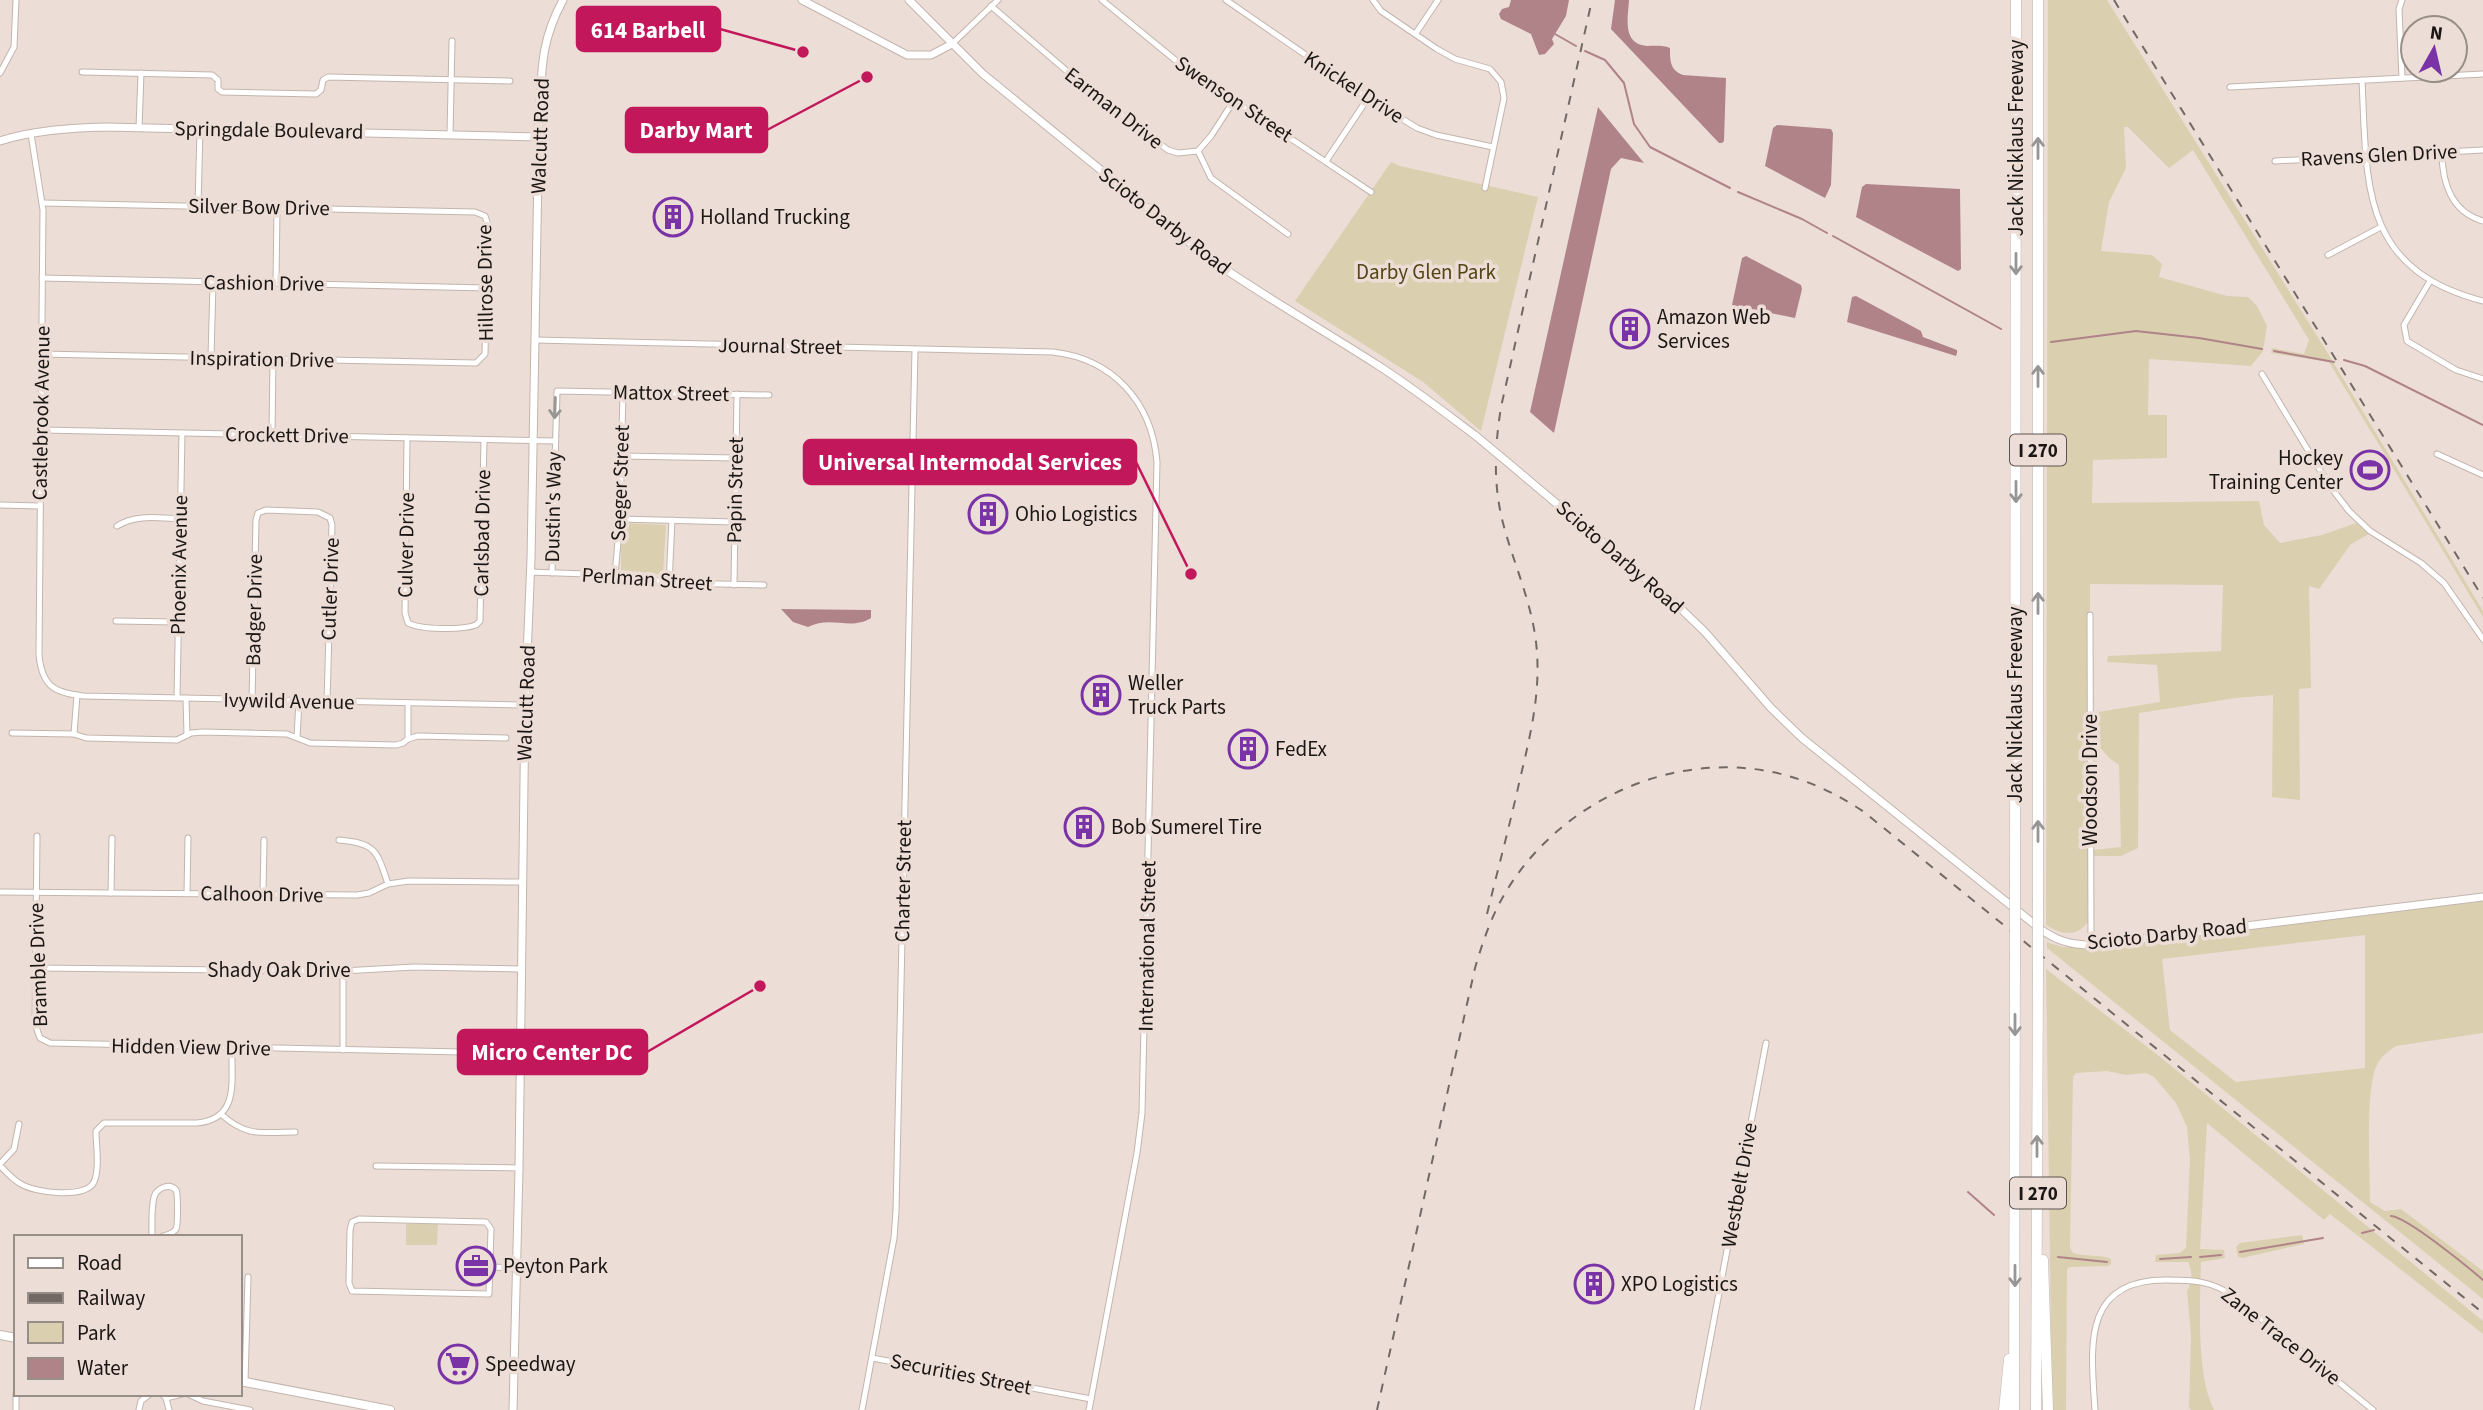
<svg xmlns="http://www.w3.org/2000/svg" width="2483" height="1410" viewBox="0 0 2483 1410" font-family="'Source Sans 3',sans-serif">
<rect width="100%" height="100%" fill="#ecded6"/>
<g fill="#dad0b0" fill-rule="evenodd">
<path d="M 2048,0 L 2107,0 L 2324,347 L 2483,611 L 2483,617 L 2329,362 L 2271,353 L 2272,348 L 2304,354 L 2309,340 L 2193,150 L 2169,168 L 2128,127 L 2124,127 L 2126,168 L 2109,202 L 2101,251 L 2152,255 L 2162,264 L 2159,277 L 2227,296 L 2248,297 L 2257,306 L 2267,326 L 2263,351 L 2251,366 L 2149,359 L 2148,415 L 2167,415 L 2167,458 L 2093,460 L 2092,503 L 2259,501 L 2264,525 L 2280,543 L 2322,535 L 2356,523 L 2369,534 L 2351,544 L 2319,589 L 2309,586 L 2311,688 L 2299,689 L 2300,800 L 2272,797 L 2273,695 L 2236,698 L 2139,713 L 2138,848 L 2121,856 L 2093,856 L 2093,850 L 2121,847 L 2119,765 L 2109,758 L 2098,745 L 2096,788 L 2092,789 L 2092,713 L 2160,702 L 2157,665 L 2107,662 L 2108,656 L 2221,651 L 2223,585 L 2090,584 L 2089,920 C 2078,938 2062,935 2046,925 Z"/>
<polygon points="1391,162 1400,166 1538,197 1481,431 1423,382 1295,301"/>
<polygon points="624,523 666,525 663,575 621,570 621,527"/>
<path d="M 2483,901 L 2483,1033 L 2396,1046 C 2389,1051 2381,1056 2377,1065 C 2365,1088 2370,1172 2370,1202 L 2385,1211 L 2401,1209 L 2483,1271 L 2483,1299 L 2047,948 L 2047,942 L 2062,947 L 2097,947 ZM 2365,935 L 2365,1068 L 2236,1082 L 2170,1030 L 2162,959 Z"/>
<path d="M 2046,969 L 2159,1056 L 2483,1321 L 2483,1334 L 2330,1214 L 2324,1220 L 2207,1123 L 2200,1249 L 2224,1250 L 2225,1258 L 2201,1262 C 2200,1302 2196,1375 2214,1410 L 2192,1410 L 2189,1408 L 2191,1336 L 2187,1291 C 2192,1283 2193,1271 2188,1262 L 2155,1262 L 2156,1255 L 2180,1253 L 2186,1248 L 2190,1160 L 2187,1127 L 2176,1103 L 2154,1077 L 2146,1073 L 2126,1075 L 2107,1071 L 2076,1073 L 2073,1077 L 2070,1248 L 2073,1253 C 2085,1257 2101,1254 2111,1259 L 2111,1264 L 2108,1266 L 2070,1267 L 2067,1269 L 2066,1410 L 2052,1410 Z"/>
<polygon points="406,1224 438,1224 437,1245 406,1245"/>
<polygon points="2302,1235 2304,1244 2242,1258 2238,1257 2236,1247 2240,1243"/>
</g>
<g fill="#b08389">
<polygon points="1511,0 1569,0 1566,16 1552,39 1554,44 1545,54 1539,55 1531,34 1501,19 1499,14 1502,9 1509,7"/>
<path d="M 1615,0 L 1629,0 C 1628,18 1622,44 1647,46 C 1655,46 1663,45 1670,48 C 1670,61 1670,70 1683,75 L 1726,78 L 1724,141 L 1722,143 L 1719,143 L 1611,29 Z"/>
<polygon points="1598,107 1644,163 1621,158 1611,169 1554,433 1530,412"/>
<polygon points="1777,125 1831,129 1833,133 1831,185 1825,198 1765,166 1773,128"/>
<polygon points="1866,184 1960,189 1961,269 1958,271 1856,217 1862,187"/>
<polygon points="1746,256 1801,285 1802,289 1795,318 1732,305 1742,258"/>
<polygon points="1856,296 1921,331 1923,337 1957,350 1957,353 1956,356 1847,322 1852,297"/>
<path d="M 781,609 L 871,610 L 871,618 C 850,631 831,615 808,627 L 793,622 Z"/>
</g>
<g fill="none" stroke-linecap="round" stroke-linejoin="round">
<g stroke="#b08389" stroke-width="2">
<polyline points="1555,34 1576,46"/>
<polyline points="1585,51 1605,60 1624,83 1634,124 1650,147 1730,188"/>
<polyline points="1738,192 1802,219 1827,233"/>
<polyline points="1833,236 2001,329"/>
<polyline points="2051,342 2136,331 2199,338 2262,349"/>
<polyline points="2274,351 2334,362"/>
<polyline points="2344,360 2365,366 2483,425"/>
<polyline points="1968,1192 1994,1215"/>
<path d="M 2391,1216 C 2407,1217 2468,1267 2483,1280"/>
<polyline points="2362,1233 2374,1230"/>
<polyline points="2240,1252 2323,1238"/>
<polyline points="2058,1257 2107,1262"/>
<polyline points="2200,1257 2221,1255"/>
<polyline points="2160,1259 2191,1257"/>
</g>
<defs>
<g id="street">
<polyline points="1102,0 1185,68 1371,192"/>
<polyline points="1226,0 1368,98 1417,128 1436,135 1493,147"/>
<polyline points="1373,0 1381,11 1437,49 1455,59 1490,69 1501,82 1504,98 1485,188"/>
<polyline points="991,6 1089,90 1168,150 1178,153 1198,151 1211,136 1233,102"/>
<polyline points="1416,33 1438,0"/>
<polyline points="952,44 998,0"/>
<polyline points="82,72 212,75 218,80 218,89 222,92 316,94 321,90 323,80 328,77 510,81"/>
<polyline points="0,73 14,47 16,0"/>
<polyline points="2402,78 2399,9 2402,0"/>
<path d="M 2362,80 C 2367,185 2360,269 2483,301"/>
<polyline points="2230,87 2483,74"/>
<polyline points="139,128 141,73"/>
<path d="M 31,134 L 43,210 L 39,655 C 42,686 54,693 84,696 L 525,705"/>
<polyline points="450,134 452,41"/>
<polyline points="1198,151 1211,178 1288,234"/>
<path d="M 2442,152 C 2442,182 2451,212 2483,221"/>
<polyline points="1326,161 1368,98"/>
<polyline points="2275,161 2483,150"/>
<polyline points="198,206 200,129"/>
<polyline points="2328,255 2381,227"/>
<polyline points="42,278 487,288"/>
<polyline points="2430,281 2404,325 2407,341 2456,370 2483,379"/>
<polyline points="276,283 277,208"/>
<path d="M 535,340 L 1053,352 C 1113,359 1152,402 1157,462 L 1142,1113 L 1137,1153 L 1089,1410"/>
<polyline points="41,354 476,363 485,354 488,225 485,216 475,212 42,203"/>
<polyline points="211,358 213,282"/>
<polyline points="2262,374 2329,485 2349,511 2370,531 2421,563 2444,583 2483,639"/>
<polyline points="42,430 554,441"/>
<polyline points="272,435 273,359"/>
<path d="M 407,438 L 405,613 L 408,623 C 421,630 462,630 476,625 L 480,621 L 484,440"/>
<polyline points="2437,454 2483,475"/>
<polyline points="621,456 736,458"/>
<polyline points="0,505 40,506"/>
<polyline points="620,519 735,522"/>
<path d="M 117,526 C 136,514 158,518 180,519"/>
<polyline points="530,572 615,575 675,583 764,585"/>
<polyline points="552,573 557,391 769,395"/>
<polyline points="615,575 620,519 623,391"/>
<polyline points="669,583 672,520"/>
<polyline points="734,585 737,394"/>
<polyline points="2090,615 2091,945"/>
<polyline points="116,621 177,622"/>
<polyline points="177,698 182,433"/>
<polyline points="186,698 187,735"/>
<polyline points="252,700 256,520 258,513 266,510 318,512 330,518 332,525 327,702"/>
<polyline points="12,733 74,734 86,738 177,740 191,733 203,732 287,734 310,743 396,745 403,743 408,739 408,703"/>
<polyline points="74,734 77,695"/>
<polyline points="297,737 299,701"/>
<polyline points="408,739 418,736 506,738"/>
<polyline points="37,836 35,1024 40,1038 50,1043 462,1052"/>
<path d="M 339,840 C 376,843 377,851 388,884"/>
<polyline points="0,892 357,895 369,893 388,884 409,881 522,882"/>
<polyline points="111,893 112,838"/>
<polyline points="187,893 188,838"/>
<polyline points="263,894 264,840"/>
<polyline points="36,968 343,971 414,967 522,969"/>
<polyline points="343,1050 343,971"/>
<path d="M 222,1115 C 248,1138 263,1132 295,1132"/>
<polyline points="0,1164 14,1149 19,1124"/>
<path d="M 0,1166 C 7,1172 13,1180 21,1184 C 35,1193 86,1199 94,1182 C 100,1168 96,1146 96,1131 L 104,1123 L 197,1123 C 240,1119 231,1081 232,1048"/>
<polyline points="376,1166 519,1168"/>
<polygon points="359,1219 486,1222 491,1229 489,1294 352,1291 349,1283 350,1230 352,1222"/>
<path d="M 152,1237 C 152,1224 151,1210 154,1197 C 156,1189 169,1182 176,1190 C 178,1193 178,1226 176,1229 C 173,1234 166,1235 161,1237"/>
<polyline points="491,1267 516,1268"/>
<polyline points="872,1358 1091,1399"/>
<polyline points="245,1382 248,1277"/>
<polyline points="162,1394 166,1398 169,1410"/>
<polyline points="188,1394 203,1401 250,1410"/>
<polyline points="166,1398 182,1394"/>
<polyline points="16,1410 16,1394"/>
<polyline points="139,1410 141,1401 150,1394"/>
<polyline points="862,1410 894,1238 896,1211 915,350"/>
<polyline points="1697,1410 1766,1043"/>
<path d="M 2095,1410 C 2091,1348 2081,1279 2167,1280 C 2193,1280 2212,1281 2233,1296 L 2373,1410"/>
</g>
<g id="secondary">
<polyline points="802,0 907,55 931,55 952,44"/>
<path d="M 909,0 L 983,74 L 1210,259 C 1265,297 1323,330 1379,366 C 1413,388 1444,412 1476,436"/>
<path d="M 0,141 C 34,130 71,128 106,127 L 539,137"/>
<path d="M 1512,466 L 1678,606 L 1705,632 L 1771,708 L 1802,738 L 2039,928 C 2055,940 2070,945 2091,945 L 2483,897"/>
<path d="M 513,1410 L 519,1168 L 525,705 L 531,559 L 539,117 C 542,71 540,42 563,0"/>
</g>
<g id="primary">
<polyline points="0,1335 16,1338"/>
<polyline points="240,1381 390,1410"/>
</g>
<g id="highway">
<polyline points="2015,881 2016,0"/>
<polyline points="2038,899 2038,0"/>
<polyline points="2043,1260 2048,1410"/>
<polyline points="2004,1410 2009,1359"/>
<polyline points="2014,1410 2015,957"/>
<polyline points="2036,1410 2038,975"/>
</g>
</defs>
<use href="#street" stroke="#c3b5ae" stroke-width="7"/>
<use href="#secondary" stroke="#c3b5ae" stroke-width="9"/>
<use href="#primary" stroke="#c3b5ae" stroke-width="10"/>
<use href="#highway" stroke="#c3b5ae" stroke-width="11"/>
<use href="#street" stroke="#fff" stroke-width="5"/>
<use href="#secondary" stroke="#fff" stroke-width="7"/>
<use href="#primary" stroke="#fff" stroke-width="8"/>
<use href="#highway" stroke="#fff" stroke-width="10"/>
<g stroke="#726964" stroke-width="2" stroke-dasharray="9 9" stroke-linecap="butt">
<polyline points="2114,0 2483,598"/>
<path d="M 1487,914 C 1498,869 1510,824 1520,779 C 1530,737 1540,696 1537,653 C 1534,605 1513,564 1502,519 C 1493,481 1495,445 1501,407 L 1592,0"/>
<path d="M 1377,1410 L 1475,968 C 1483,941 1492,914 1507,890 C 1561,802 1670,751 1772,772 C 1806,779 1836,793 1864,812 L 2483,1313"/>
</g>
<defs>
<polyline id="secondary-bridge" points="1476,436 1512,466"/>
<g id="highway-bridge">
<polyline points="2015,957 2015,881"/>
<polyline points="2038,975 2038,899"/>
</g>
</defs>
<use href="#secondary-bridge" stroke="#c3b5ae" stroke-width="9" stroke-linecap="butt"/>
<use href="#highway-bridge" stroke="#c3b5ae" stroke-width="11" stroke-linecap="butt"/>
<use href="#secondary-bridge" stroke="#fff" stroke-width="7"/>
<use href="#highway-bridge" stroke="#fff" stroke-width="10"/>
</g>
<defs><path id="oneway-shaft" d="M-6 0H5M1.5-3L5.5 0L1.5 3" fill="none" stroke-width="1.6" stroke-linecap="round" stroke-linejoin="round" transform="scale(1.75)"/></defs>
<g stroke="#989695">
<use href="#oneway-shaft" transform="translate(2038 148) rotate(-90)"/>
<use href="#oneway-shaft" transform="translate(2016 264) rotate(90)"/>
<use href="#oneway-shaft" transform="translate(2038 376) rotate(-90)"/>
<use href="#oneway-shaft" transform="translate(555 408) rotate(92)"/>
<use href="#oneway-shaft" transform="translate(2016 492) rotate(90)"/>
<use href="#oneway-shaft" transform="translate(2038 603) rotate(-90)"/>
<use href="#oneway-shaft" transform="translate(2038 831) rotate(-90)"/>
<use href="#oneway-shaft" transform="translate(2015 1025) rotate(90)"/>
<use href="#oneway-shaft" transform="translate(2037 1146) rotate(-90)"/>
<use href="#oneway-shaft" transform="translate(2015 1276) rotate(90)"/>
</g>
<defs>
<symbol id="building-ring" viewBox="-11 -11 22 22"><circle r="9.5" fill="#ecded6" stroke="#7a33a7" stroke-width="1.5"/><path d="M-4-6H4V6H1V3H-1V6H-4ZM-2.5-4.3h1.7v1.8h-1.7ZM.8-4.3h1.7v1.8H.8ZM-2.5-1h1.7V.8h-1.7ZM.8-1h1.7V.8H.8Z" fill="#7a33a7"/></symbol>
<symbol id="stadium-ring" viewBox="-11 -11 22 22"><circle r="9.5" fill="#ecded6" stroke="#7a33a7" stroke-width="1.5"/><path d="M0-5a6.5 5 0 1 0 0 10a6.5 5 0 1 0 0-10ZM-3.5-1.8h7v3.6h-7Z" fill="#7a33a7"/></symbol>
<symbol id="office-ring" viewBox="-11 -11 22 22"><circle r="9.5" fill="#ecded6" stroke="#7a33a7" stroke-width="1.5"/><path d="M-6-3h4V-5.5h4V-3h4V5H-6ZM-1-4.5V-3h2v-1.5ZM-6 0V1H6V0Z" fill="#7a33a7"/></symbol>
<symbol id="supermarket-ring" viewBox="-11 -11 22 22"><circle r="9.5" fill="#ecded6" stroke="#7a33a7" stroke-width="1.5"/><path d="M-6-5.5h2.5l.6 2H6L4.5 2H-2.5L-4.4-4H-6ZM-1.5 3.2a1.3 1.3 0 1 0 .1 0ZM3 3.2a1.3 1.3 0 1 0 .1 0Z" fill="#7a33a7"/></symbol>
</defs>
<g fill-rule="evenodd">
<use href="#building-ring" x="651" y="195" width="44" height="44"/>
<use href="#building-ring" x="1608" y="307" width="44" height="44"/>
<use href="#stadium-ring" x="2348" y="448" width="44" height="44"/>
<use href="#building-ring" x="966" y="492" width="44" height="44"/>
<use href="#building-ring" x="1079" y="673" width="44" height="44"/>
<use href="#building-ring" x="1226" y="727" width="44" height="44"/>
<use href="#building-ring" x="1062" y="805" width="44" height="44"/>
<use href="#office-ring" x="454" y="1244" width="44" height="44"/>
<use href="#building-ring" x="1572" y="1262" width="44" height="44"/>
<use href="#supermarket-ring" x="436" y="1342" width="44" height="44"/>
</g>
<g text-anchor="middle" stroke-width="7" stroke-linejoin="round" paint-order="stroke">
<g fill="#ecded6" stroke="#5a524e" stroke-width="2">
<rect x="2010" y="434.5" width="56" height="31" rx="5"/>
<rect x="2010" y="1177.5" width="56" height="31" rx="5"/>
</g>
<g font-size="19" font-weight="bold" fill="#1b1613">
<text x="2038" y="457">I 270</text>
<text x="2038" y="1200">I 270</text>
</g>
<g font-size="21" fill="#1b1613" stroke="#ecded6">
<text transform="translate(1354 87) rotate(33)" y="7">Knickel Drive</text>
<text transform="translate(1234 99) rotate(34)" y="7">Swenson Street</text>
<text transform="translate(1114 108) rotate(38)" y="7">Earman Drive</text>
<text transform="translate(269 130) rotate(1)" y="7">Springdale Boulevard</text>
<text transform="translate(540 136) rotate(-88)" y="7">Walcutt Road</text>
<text transform="translate(2016 138) rotate(-90)" y="7">Jack Nicklaus Freeway</text>
<text transform="translate(2379 155) rotate(-3)" y="7">Ravens Glen Drive</text>
<text transform="translate(259 207) rotate(1)" y="7">Silver Bow Drive</text>
<text transform="translate(1165 221) rotate(38)" y="7">Scioto Darby Road</text>
<text transform="translate(264 283) rotate(1)" y="7">Cashion Drive</text>
<text transform="translate(485 283) rotate(-91)" y="7">Hillrose Drive</text>
<text transform="translate(780 346) rotate(1)" y="7">Journal Street</text>
<text transform="translate(262 359) rotate(1)" y="7">Inspiration Drive</text>
<text transform="translate(671 393) rotate(1)" y="7">Mattox Street</text>
<text transform="translate(41 413) rotate(-89)" y="7">Castlebrook Avenue</text>
<text transform="translate(287 435) rotate(1)" y="7">Crockett Drive</text>
<text transform="translate(620 483) rotate(-88)" y="7">Seeger Street</text>
<text transform="translate(735 490) rotate(-89)" y="7">Papin Street</text>
<text transform="translate(553 507) rotate(-89)" y="7">Dustin's Way</text>
<text transform="translate(482 533) rotate(-89)" y="7">Carlsbad Drive</text>
<text transform="translate(406 545) rotate(-89)" y="7">Culver Drive</text>
<text transform="translate(1620 557) rotate(41)" y="7">Scioto Darby Road</text>
<text transform="translate(179 565) rotate(-89)" y="7">Phoenix Avenue</text>
<text transform="translate(647 579) rotate(4)" y="7">Perlman Street</text>
<text transform="translate(330 589) rotate(-88)" y="7">Cutler Drive</text>
<text transform="translate(254 610) rotate(-89)" y="7">Badger Drive</text>
<text transform="translate(289 701) rotate(1)" y="7">Ivywild Avenue</text>
<text transform="translate(526 703) rotate(-88)" y="7">Walcutt Road</text>
<text transform="translate(2015 705) rotate(-90)" y="7">Jack Nicklaus Freeway</text>
<text transform="translate(2090 780) rotate(-90)" y="7">Woodson Drive</text>
<text transform="translate(903 881) rotate(-89)" y="7">Charter Street</text>
<text transform="translate(262 894) rotate(1)" y="7">Calhoon Drive</text>
<text transform="translate(2167 934) rotate(-6)" y="7">Scioto Darby Road</text>
<text transform="translate(1147 946) rotate(-89)" y="7">International Street</text>
<text transform="translate(38 965) rotate(-92)" y="7">Bramble Drive</text>
<text x="279" y="977">Shady Oak Drive</text>
<text transform="translate(191 1047) rotate(1)" y="7">Hidden View Drive</text>
<text transform="translate(1739 1185) rotate(-80)" y="7">Westbelt Drive</text>
<text transform="translate(2281 1336) rotate(38)" y="7">Zane Trace Drive</text>
<text transform="translate(961 1374) rotate(11)" y="7">Securities Street</text>
</g>
<g font-size="21" fill="#1b1613" stroke="#ecded6" text-anchor="start">
<text x="700" y="224">Holland Trucking</text>
<text x="1657" y="324">Amazon Web<tspan x="1657" dy="24">Services</tspan></text>
<text x="2343" y="465" text-anchor="end">Hockey<tspan x="2343" dy="24">Training Center</tspan></text>
<text x="1015" y="521">Ohio Logistics</text>
<text x="1128" y="690">Weller<tspan x="1128" dy="24">Truck Parts</tspan></text>
<text x="1275" y="756">FedEx</text>
<text x="1111" y="834">Bob Sumerel Tire</text>
<text x="503" y="1273">Peyton Park</text>
<text x="1621" y="1291">XPO Logistics</text>
<text x="485" y="1371">Speedway</text>
</g>
<g font-size="21" fill="#534515" stroke="#ecded6">
<text x="1426" y="279">Darby Glen Park</text>
</g>
</g>
<path fill="none" stroke="#c2185b" stroke-width="2.5" d="M803 52L720 29M867 77L767 130M1191 574L1136 462M760 986L647 1052"/>
<g fill="#c2185b" stroke="#ecded6" stroke-width="2.5">
<circle cx="803" cy="52" r="7"/>
<circle cx="867" cy="77" r="7"/>
<circle cx="1191" cy="574" r="7"/>
<circle cx="760" cy="986" r="7"/>
</g>
<g fill="#c2185b" stroke="#c2185b" stroke-width="2.5">
<rect x="577" y="7" width="143" height="44" rx="7"/>
<rect x="626" y="108" width="141" height="44" rx="7"/>
<rect x="804" y="440" width="332" height="44" rx="7"/>
<rect x="458" y="1030" width="189" height="44" rx="7"/>
</g>
<g font-size="23" text-anchor="middle" font-weight="bold" fill="#fff">
<text x="648" y="38">614 Barbell</text>
<text x="696" y="138">Darby Mart</text>
<text x="970" y="470">Universal Intermodal Services</text>
<text x="552" y="1060">Micro Center DC</text>
</g>
<rect x="14" y="1235" width="228" height="161" fill="#ecded6" stroke="#988e88" stroke-width="2"/>
<rect x="28" y="1258" width="35" height="10" fill="#ffffff" stroke="#988e88" stroke-width="2"/>
<text x="77" y="1270" font-size="21" fill="#1b1613">Road</text>
<rect x="28" y="1293" width="35" height="10" fill="#726964" stroke="#988e88" stroke-width="2"/>
<text x="77" y="1305" font-size="21" fill="#1b1613">Railway</text>
<rect x="28" y="1322" width="35" height="21" fill="#dad0b0" stroke="#988e88" stroke-width="2"/>
<text x="77" y="1340" font-size="21" fill="#1b1613">Park</text>
<rect x="28" y="1358" width="35" height="21" fill="#b08389" stroke="#988e88" stroke-width="2"/>
<text x="77" y="1375" font-size="21" fill="#1b1613">Water</text>
<g transform="translate(2434 49) rotate(8)"><circle r="33" fill="#ecded6" stroke="#988e88" stroke-width="2"/>
<path d="M0-5L12 26L0 18L-12 26Z" fill="#7a33a7"/>
<text y="-10" font-size="19" font-weight="bold" text-anchor="middle" fill="#1b1613">N</text>
</g>
</svg>
